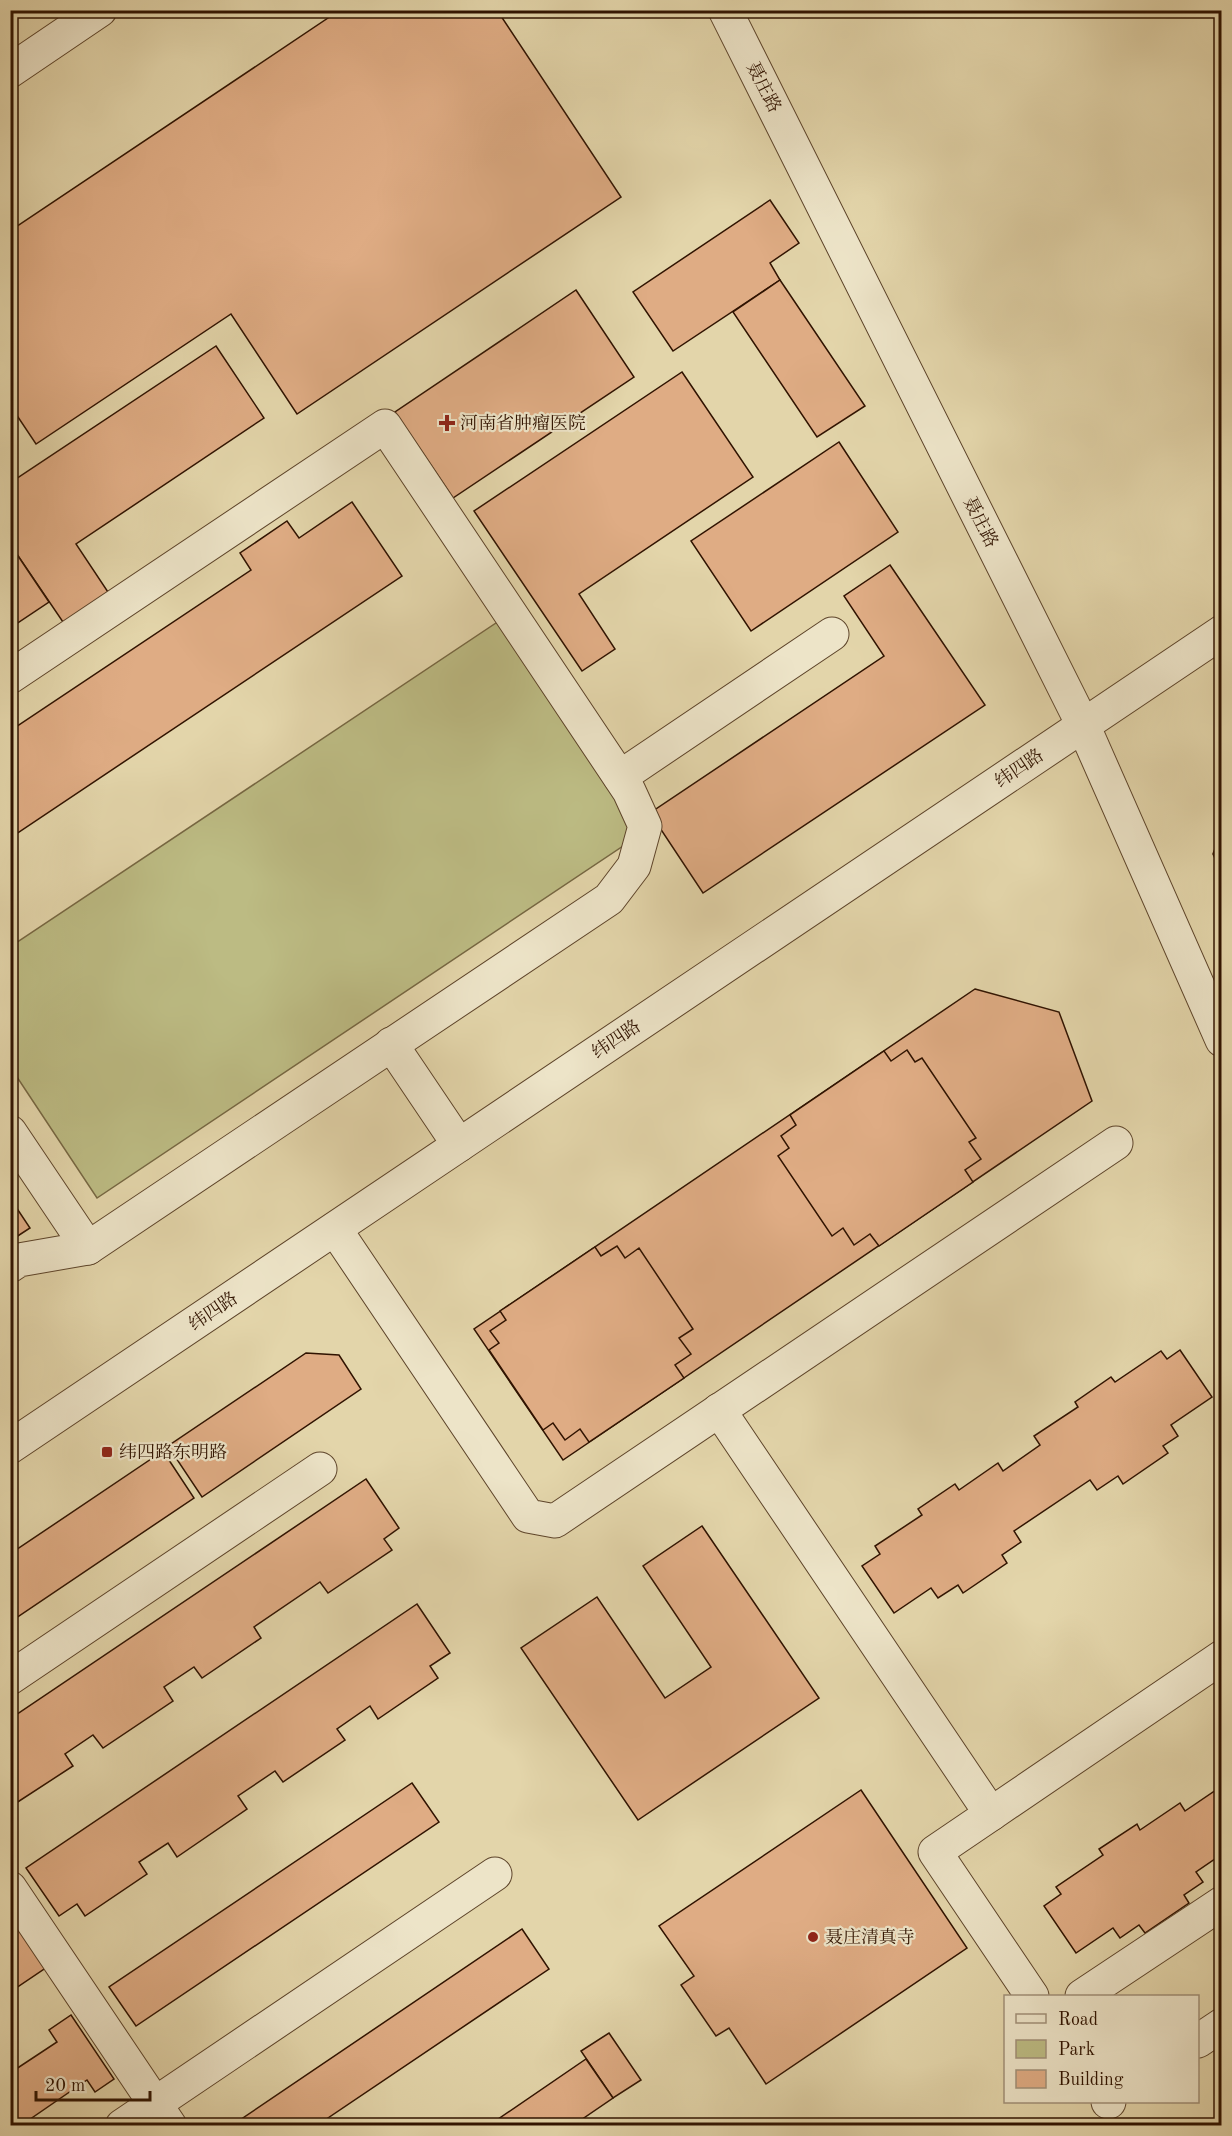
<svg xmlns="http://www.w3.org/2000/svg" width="1232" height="2136" viewBox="0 0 1232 2136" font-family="'Old Standard TT','Noto Serif SC',serif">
<rect width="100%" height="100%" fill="#e3d5aa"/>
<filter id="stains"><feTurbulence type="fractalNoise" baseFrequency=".00333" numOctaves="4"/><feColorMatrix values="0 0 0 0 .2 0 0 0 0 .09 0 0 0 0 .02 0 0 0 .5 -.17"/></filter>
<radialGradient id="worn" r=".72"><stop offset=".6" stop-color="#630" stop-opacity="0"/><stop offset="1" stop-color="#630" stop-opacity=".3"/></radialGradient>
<polygon fill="#bcbb83" stroke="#766742" stroke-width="1.5" points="499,621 628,813 629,828 623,846 97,1198 11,1068 10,947"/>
<g fill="#dfac84" stroke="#301300" stroke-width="1.5">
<polygon points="340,10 497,10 621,197 297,414 231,314 36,444 12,408 10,409 10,231"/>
<polygon points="770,200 799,243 770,263 780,280 673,351 633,292"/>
<polygon points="780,280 865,406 817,437 733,312"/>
<polygon points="576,290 634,377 453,498 395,412"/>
<polygon points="216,346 264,418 76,544 110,595 65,625 10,544 10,483"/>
<polygon points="682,372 753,477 579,594 615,649 582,671 474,511"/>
<polygon points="839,442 898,532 751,631 691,541"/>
<polygon points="352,502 402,576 10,838 10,731 251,570 240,553 287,521 299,538"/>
<polygon points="10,544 49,602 10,628"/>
<polygon points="890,565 985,705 703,893 650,813 884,656 844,596"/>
<polygon points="1222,830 1222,874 1213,854"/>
<polygon points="975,989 1059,1012 1092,1101 563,1460 474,1329"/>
<polygon points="907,1050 915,1062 922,1058 976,1138 969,1142 981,1159 965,1170 973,1182 879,1246 870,1234 854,1245 843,1228 832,1236 778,1156 789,1148 781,1136 796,1125 790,1115 884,1051 891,1061"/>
<polygon points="10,1198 30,1228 10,1241"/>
<polygon points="617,1246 625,1258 639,1248 693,1329 679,1338 691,1354 675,1365 684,1378 589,1442 580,1429 565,1440 553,1423 543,1430 489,1350 499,1343 490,1331 506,1320 500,1311 595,1247 601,1256"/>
<polygon points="1180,1350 1212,1397 1171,1425 1178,1436 1163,1446 1168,1453 1123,1484 1118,1476 1097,1490 1090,1480 1014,1531 1021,1542 1002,1555 1007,1563 963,1593 958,1585 938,1598 931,1588 894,1613 862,1566 880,1554 875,1546 922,1515 918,1509 955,1484 959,1490 998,1463 1003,1471 1040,1445 1034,1436 1078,1407 1075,1402 1111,1377 1115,1382 1161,1351 1167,1359"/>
<polygon points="306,1353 339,1355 361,1389 202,1497 168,1446"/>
<polygon points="163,1451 194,1498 10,1622 10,1554"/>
<polygon points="366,1479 399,1528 384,1539 392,1550 328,1593 320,1582 254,1627 261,1638 202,1678 194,1667 164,1687 173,1701 103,1748 93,1735 65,1754 73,1766 10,1807 10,1719"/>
<polygon points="702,1526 819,1698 638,1820 521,1648 597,1597 665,1698 711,1667 643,1566"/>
<polygon points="417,1604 450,1653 430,1666 438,1678 378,1719 370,1706 337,1729 345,1740 283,1782 275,1771 238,1796 247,1809 177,1857 168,1843 139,1862 147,1874 85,1916 77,1904 59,1916 26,1868"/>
<polygon points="412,1783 439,1822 136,2026 109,1987"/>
<polygon points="1222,1786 1222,1854 1196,1872 1203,1882 1184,1895 1189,1903 1145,1933 1139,1925 1120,1938 1113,1928 1076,1953 1044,1906 1061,1894 1056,1887 1103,1855 1099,1849 1137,1824 1140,1830 1180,1803 1185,1811"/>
<polygon points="861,1790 967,1948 766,2084 729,2028 716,2036 681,1985 694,1976 659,1926"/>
<polygon points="10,1906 50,1965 10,1992"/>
<polygon points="522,1929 549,1969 316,2126 231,2126"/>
<polygon points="71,2015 114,2079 95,2092 87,2080 20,2126 10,2126 10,2073 57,2042 49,2030"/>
<polygon points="609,2033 641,2080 613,2098 581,2051"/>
<polygon points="586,2059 613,2098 572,2126 488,2126"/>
</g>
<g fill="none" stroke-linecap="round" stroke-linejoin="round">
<defs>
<g id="minor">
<polyline points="725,10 1083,725 1222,1040"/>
<polyline points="10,71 100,10"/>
<polyline points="10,677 385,426 629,791 645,826 634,866 609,899 88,1248 19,1260 10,1266"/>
<polyline points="620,777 832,634"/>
<polyline points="391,1044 459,1145"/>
<polyline points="10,1132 88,1248"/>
<polyline points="335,1229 528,1516 555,1521 1116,1143"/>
<polyline points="719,1410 991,1814 935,1852 1032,1996"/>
<polyline points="10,1447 1222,632"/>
<polyline points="10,1678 320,1469"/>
<polyline points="991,1814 1222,1657"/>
<polyline points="10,1888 170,2126"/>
<polyline points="1082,1996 1222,1903"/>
<polyline points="1198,2041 1222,2025"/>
<polyline points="1108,2102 1109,2102"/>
<polyline points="122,2126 495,1874"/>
</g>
</defs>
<use href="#minor" stroke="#5d442a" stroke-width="35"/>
<use href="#minor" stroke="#ede4c8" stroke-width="33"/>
</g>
<g fill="#8f2418" stroke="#ede4c8" stroke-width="2">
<path d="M444 414h6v6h6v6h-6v6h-6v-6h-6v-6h6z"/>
<rect x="101" y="1446" width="12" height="12" rx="3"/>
<circle cx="813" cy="1937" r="6"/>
</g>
<g text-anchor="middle" stroke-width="4.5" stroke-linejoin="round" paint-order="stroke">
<g font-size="18" fill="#301300" stroke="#ede4c8">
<text transform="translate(764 87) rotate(63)" y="6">聂庄路</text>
<text transform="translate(981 522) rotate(63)" y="6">聂庄路</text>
<text transform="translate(1019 768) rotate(-34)" y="6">纬四路</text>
<text transform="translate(616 1039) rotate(-34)" y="6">纬四路</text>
<text transform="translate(213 1311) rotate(-34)" y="6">纬四路</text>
</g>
<g font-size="18" fill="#301300" stroke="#ede4c8" text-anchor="start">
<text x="460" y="429">河南省肿瘤医院</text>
<text x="119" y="1458">纬四路东明路</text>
<text x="825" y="1943">聂庄清真寺</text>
</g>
</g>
<rect width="1232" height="2136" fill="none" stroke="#e3d5aa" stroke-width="36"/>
<rect x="12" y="12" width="1208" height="2112" fill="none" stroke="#301300" stroke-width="3"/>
<rect x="18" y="18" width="1196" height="2100" fill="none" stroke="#301300" stroke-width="1.5"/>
<rect x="1004" y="1995" width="195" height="108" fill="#ede4c8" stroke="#a19078" stroke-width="1.5"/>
<rect x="1016" y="2014" width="30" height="9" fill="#ede4c8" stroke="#a19078" stroke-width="1.5"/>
<text x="1058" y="2025" font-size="18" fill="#301300">Road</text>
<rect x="1016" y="2040" width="30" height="18" fill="#bcbb83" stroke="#a19078" stroke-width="1.5"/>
<text x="1058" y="2055" font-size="18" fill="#301300">Park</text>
<rect x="1016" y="2070" width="30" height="18" fill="#dfac84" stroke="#a19078" stroke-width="1.5"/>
<text x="1058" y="2085" font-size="18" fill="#301300">Building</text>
<path d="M36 2091v9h114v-9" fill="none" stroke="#301300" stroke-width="3"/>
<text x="45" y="2091" font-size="18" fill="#301300" stroke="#ede4c8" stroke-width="4.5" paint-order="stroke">20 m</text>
<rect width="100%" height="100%" filter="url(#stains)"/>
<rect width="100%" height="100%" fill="url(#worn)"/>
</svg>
